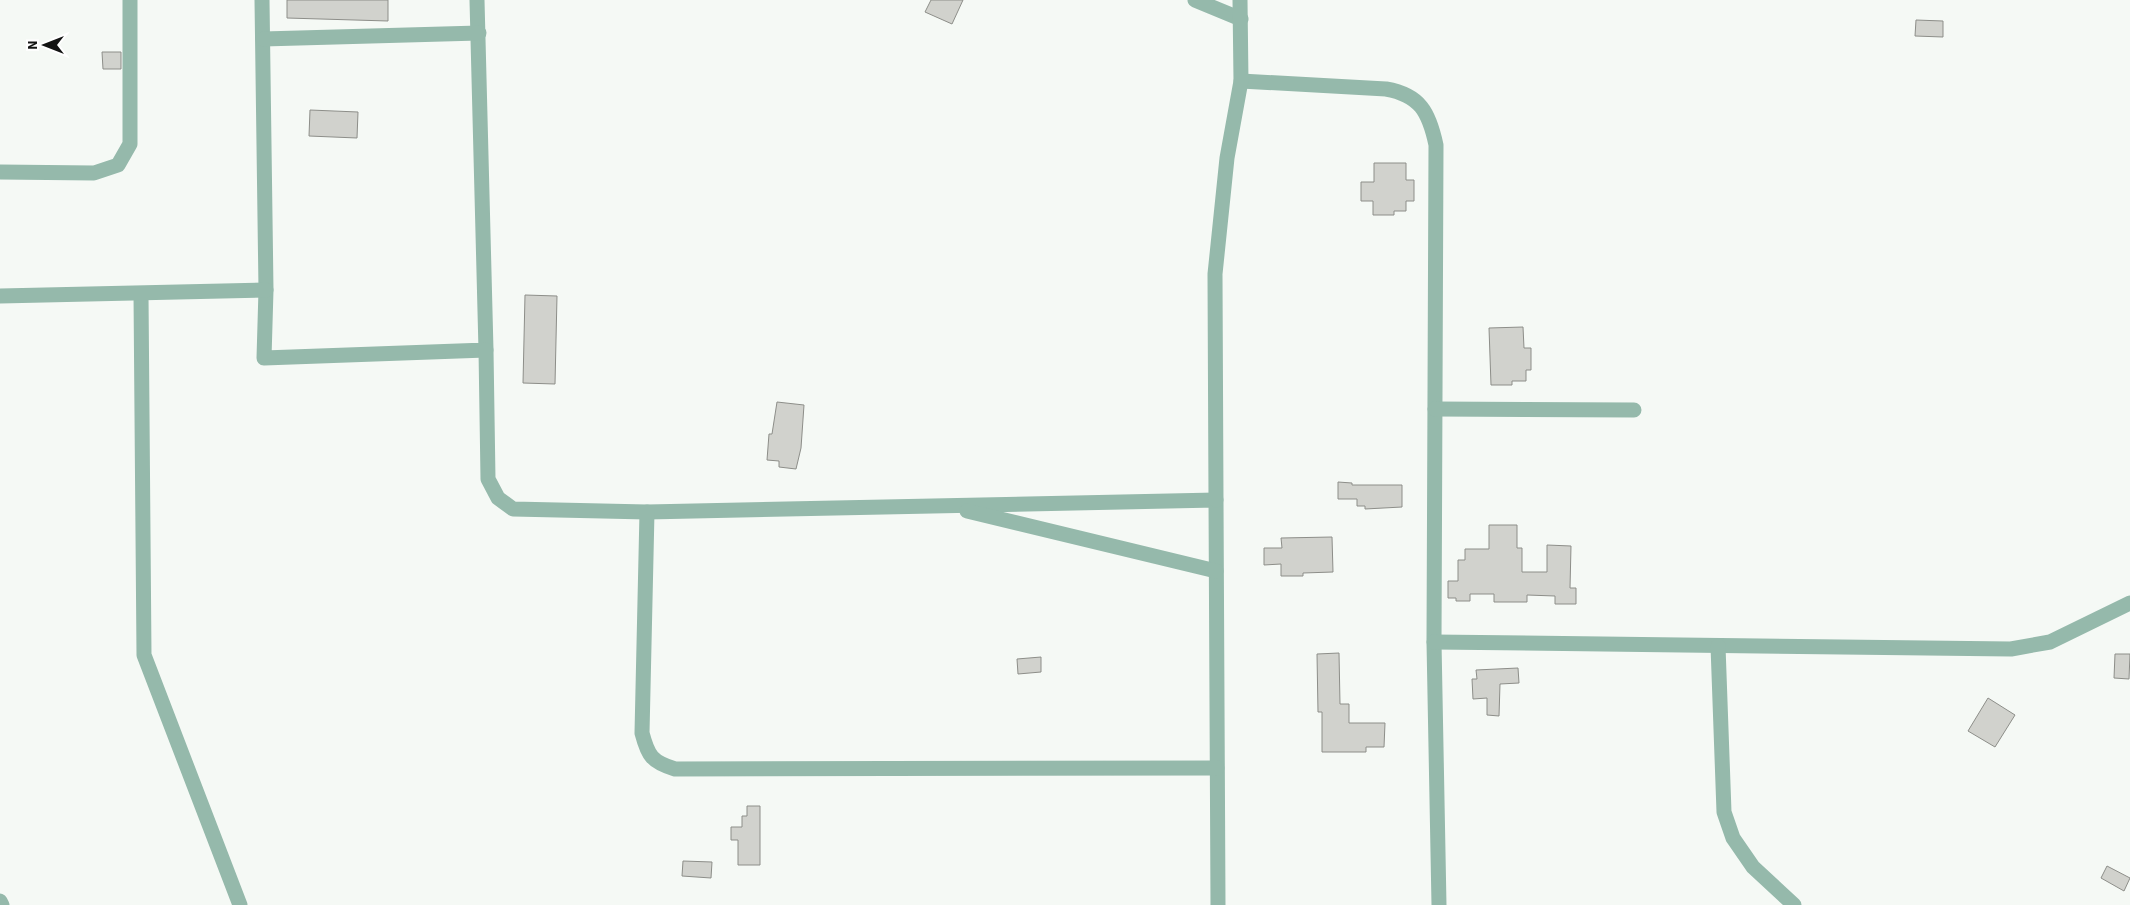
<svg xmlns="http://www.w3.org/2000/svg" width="2130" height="905" viewBox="0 0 2130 905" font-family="'Source Sans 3',sans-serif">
<rect width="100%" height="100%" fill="#f5f9f5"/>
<g fill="#d1d2cd" stroke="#8d8e89">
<polygon points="287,0 388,0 388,21 287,18"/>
<polygon points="931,0 963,0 952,24 925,12"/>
<polygon points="1916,20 1943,21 1943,37 1915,36"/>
<polygon points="102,52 121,52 121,69 103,69"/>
<polygon points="310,110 358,112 357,138 309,136"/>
<polygon points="1374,163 1406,163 1406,180 1414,180 1414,201 1406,201 1406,211 1394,211 1394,215 1373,215 1373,201 1361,201 1361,182 1374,182"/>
<polygon points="525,295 557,296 555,384 523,383"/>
<polygon points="1523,327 1524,348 1531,348 1531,370 1526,370 1526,381 1512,381 1512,385 1491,385 1489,328"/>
<polygon points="777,402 804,405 801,448 796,469 779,467 779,461 767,460 769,434 772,434"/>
<polygon points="1338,482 1352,483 1352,485 1402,485 1402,507 1365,509 1365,506 1357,506 1357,499 1338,499"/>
<polygon points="1489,525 1517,525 1517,548 1522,548 1522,572 1547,572 1547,545 1571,546 1570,588 1576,588 1576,604 1555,604 1555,596 1527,595 1527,602 1494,602 1494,594 1470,594 1470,601 1456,601 1456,598 1448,598 1448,581 1458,581 1458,560 1465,560 1465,549 1489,549"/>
<polygon points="1332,537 1333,572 1303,573 1303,576 1281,576 1281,564 1264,565 1264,548 1282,548 1281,538"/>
<polygon points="1339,653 1340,704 1349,704 1349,723 1385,723 1384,747 1366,747 1366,752 1322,752 1322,712 1318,712 1317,654"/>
<polygon points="2115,654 2130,654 2129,679 2114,678"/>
<polygon points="1041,657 1041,672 1018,674 1017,659"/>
<polygon points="1518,668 1519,683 1500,684 1499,716 1487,715 1487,698 1473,699 1472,679 1477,679 1476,670"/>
<polygon points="1988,698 2015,715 1995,747 1968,731"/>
<polygon points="747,806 760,806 760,865 738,865 738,840 731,840 731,827 742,827 742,816 747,816"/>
<polygon points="683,861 712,862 711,878 682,876"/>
<polygon points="2107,866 2130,878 2124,891 2101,878"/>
</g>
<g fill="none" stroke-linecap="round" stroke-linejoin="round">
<g stroke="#95b9ab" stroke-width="15">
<polyline points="262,0 266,290 264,358 486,350 477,0"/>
<polyline points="1195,0 1241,19"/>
<polyline points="263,39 479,33"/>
<path d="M 1241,81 L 1386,89 C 1420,95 1429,112 1436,145 L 1434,642 L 1439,905"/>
<polyline points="0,172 94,173 118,165 130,144 130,0"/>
<polyline points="141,294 144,655 240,905"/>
<polyline points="0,296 266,290"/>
<polyline points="486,350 488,479 498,498 513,509 647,512 1216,500 1218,905"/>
<polyline points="1435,409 1634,410"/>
<polyline points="1216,500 1215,274 1227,158 1241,81 1240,0"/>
<polyline points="967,511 1216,571"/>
<path d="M 647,512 L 642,733 C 648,756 652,762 675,769 L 1217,768"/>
<polyline points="1434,642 2011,649 2050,642 2130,603"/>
<polyline points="1718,646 1724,812 1733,838 1753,867 1794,905"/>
<polyline points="0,901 2,905"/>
</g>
</g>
<g transform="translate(45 45) rotate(270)" stroke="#ffffff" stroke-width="4" paint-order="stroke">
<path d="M0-4L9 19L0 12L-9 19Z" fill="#131413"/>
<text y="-8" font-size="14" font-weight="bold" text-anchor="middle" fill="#131413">N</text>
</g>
</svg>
